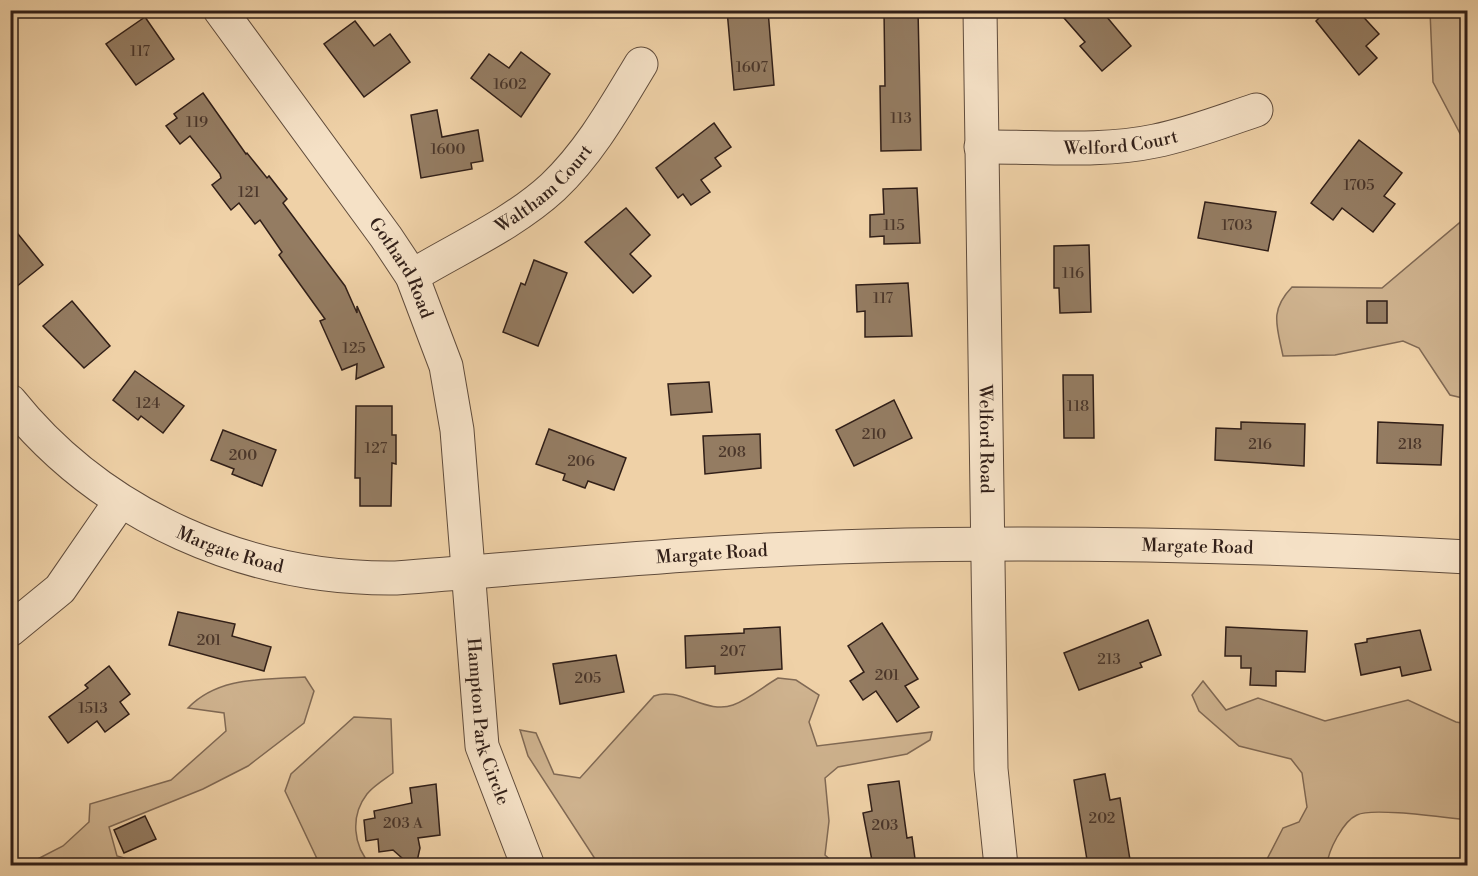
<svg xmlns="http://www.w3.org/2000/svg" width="1478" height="876" viewBox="0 0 1478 876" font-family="'Libre Bodoni',serif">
<rect width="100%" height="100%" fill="#efd1a7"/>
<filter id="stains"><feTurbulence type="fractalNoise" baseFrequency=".00333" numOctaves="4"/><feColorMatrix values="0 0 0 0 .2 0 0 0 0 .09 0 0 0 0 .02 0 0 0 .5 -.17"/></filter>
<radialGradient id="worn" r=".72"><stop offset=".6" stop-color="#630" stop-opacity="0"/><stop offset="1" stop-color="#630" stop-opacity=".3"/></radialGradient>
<g fill="#cfb38f" stroke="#806954" stroke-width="1.5">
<polygon points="1430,11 1467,11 1467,167 1465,143 1433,82"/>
<path d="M 1467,210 L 1467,399 L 1450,395 L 1419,348 L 1403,341 L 1335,355 L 1283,356 C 1277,326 1269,311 1292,287 L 1382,288 L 1465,218 Z"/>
<path d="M 305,677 L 314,691 L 304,723 L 248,766 L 203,789 L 109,827 L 117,856 L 149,865 L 26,865 L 63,846 L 89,822 L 90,804 L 171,780 L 226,731 L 224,713 L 188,708 C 219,676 264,680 305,677 Z"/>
<path d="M 778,678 L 796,680 L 819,695 L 809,722 L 817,746 L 932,732 L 930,740 L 907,754 L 838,767 L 825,778 L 829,821 L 825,855 L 836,865 L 599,865 L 528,756 L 520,730 L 536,733 L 554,774 L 580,778 L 654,696 C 679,686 707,715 733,705 C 749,699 764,686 778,678 Z"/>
<path d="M 1203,681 L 1226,710 L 1258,698 L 1325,721 L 1408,700 L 1456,722 L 1467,724 L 1467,820 C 1447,818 1372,807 1357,815 C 1343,821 1328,851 1327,865 L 1264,865 L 1283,828 L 1299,822 L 1307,807 L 1302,773 L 1291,759 L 1239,746 L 1199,711 L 1192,695 Z"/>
<path d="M 354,717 L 391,719 L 393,773 C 385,779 373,786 367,794 C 350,816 353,846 371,865 L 320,865 L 285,791 L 291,774 Z"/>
</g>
<g fill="#947c62" stroke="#311f18" stroke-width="1.5">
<polygon points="727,10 768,10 774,85 734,90"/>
<polygon points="884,10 918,10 921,150 881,151 880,86 885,86"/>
<polygon points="1057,10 1101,10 1131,46 1102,71 1080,46 1085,42"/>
<polygon points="1327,10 1357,10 1379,34 1366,46 1377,58 1359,75 1316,21"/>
<polygon points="145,17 174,59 136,85 106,44"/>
<polygon points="355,21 374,46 390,34 410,62 364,97 324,44"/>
<polygon points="521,52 550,74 521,117 471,78 489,54 509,68"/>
<polygon points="203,93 246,154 247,153 267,178 269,176 287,199 283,203 345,286 357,313 357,306 384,367 356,379 357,364 342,370 320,321 325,319 279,255 282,252 260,220 255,224 239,203 231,210 212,185 221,178 220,174 190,136 180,144 166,126 177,118 174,114"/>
<polygon points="437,110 442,137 478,130 483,161 471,163 472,169 421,178 411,115"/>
<polygon points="714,123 731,147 715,158 721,166 701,180 710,192 691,205 683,194 678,198 656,168"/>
<polygon points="1359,140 1402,173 1384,196 1395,204 1373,232 1342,208 1333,220 1311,203"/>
<polygon points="917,188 920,243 884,244 884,236 870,237 870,215 884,214 883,189"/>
<polygon points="1205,202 1276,212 1268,251 1198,238"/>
<polygon points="626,208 650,235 630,254 651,276 633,293 585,242"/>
<polygon points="10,224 43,265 10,292"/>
<polygon points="1089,245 1091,312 1060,313 1059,288 1054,288 1054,246"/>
<polygon points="534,260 567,273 538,346 503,332 521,283 525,285"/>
<polygon points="908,283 912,336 865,337 865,311 857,312 856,285"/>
<polygon points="72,301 110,346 84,368 43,326"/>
<rect x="1367" y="301" width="20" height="22"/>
<polygon points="135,371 184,406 163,433 141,416 138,420 113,400"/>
<polygon points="1063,375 1093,375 1094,438 1064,438"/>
<polygon points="709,382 712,412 671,415 668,384"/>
<polygon points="894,400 912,438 854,466 836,430"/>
<polygon points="356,406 392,406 392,435 396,435 396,464 392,463 391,506 360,506 360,478 355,478"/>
<polygon points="1241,422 1305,424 1304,466 1215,460 1216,428 1241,429"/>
<polygon points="1378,422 1443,425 1441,465 1377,463"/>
<polygon points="549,429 626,458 614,490 588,481 585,488 563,480 565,474 536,464"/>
<polygon points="223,430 276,450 262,486 232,474 234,469 211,460"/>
<polygon points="760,434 761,468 705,474 703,436"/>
<polygon points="178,612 235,624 232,636 271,647 264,671 169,645"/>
<polygon points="1148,620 1161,655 1140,663 1142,667 1079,690 1064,653"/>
<polygon points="882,623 918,679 905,686 919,707 897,722 876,691 863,700 850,681 864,672 848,646"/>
<polygon points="780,627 782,669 715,674 715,666 686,668 685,636 744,633 744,629"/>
<polygon points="1226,627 1307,631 1305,672 1276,671 1276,686 1250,685 1251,668 1241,668 1241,656 1225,656"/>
<polygon points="1420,630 1431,670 1402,676 1400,667 1361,675 1355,644 1367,642 1367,639"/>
<polygon points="616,655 624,692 560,704 553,664"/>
<polygon points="109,666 130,694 120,702 129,714 105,732 97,721 68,743 49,717 88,688 85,685"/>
<polygon points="1105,774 1110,800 1120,798 1131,866 1088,866 1074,780"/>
<polygon points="899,781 907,838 912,837 916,866 873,866 863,813 872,811 868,785"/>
<polygon points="436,784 440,835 418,838 420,848 416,866 411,866 393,850 379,852 378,839 366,841 364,820 375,818 374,811 412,803 410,788"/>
<polygon points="145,816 156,839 124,853 114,830"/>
</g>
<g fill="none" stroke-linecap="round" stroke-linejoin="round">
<defs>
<g id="minor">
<path id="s1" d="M 220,10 L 386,237 L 412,276 L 446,366 L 457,430 L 482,746 L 528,866"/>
<path id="s2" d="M 980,10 L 991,769 L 1001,866"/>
<path id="s3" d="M 981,147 C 1038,146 1099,153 1155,141 C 1190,134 1223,121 1256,110"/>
<path id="s4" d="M 412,276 C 458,248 513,224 553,187 C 590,152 615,107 641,64"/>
<path id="s5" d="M 10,401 C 103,517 249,580 396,578 C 553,566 711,550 869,546 C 1069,541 1268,546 1468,557"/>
<polyline points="10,630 60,589 120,502"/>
</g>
</defs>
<use href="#minor" stroke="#604c3c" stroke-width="35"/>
<use href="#minor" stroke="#f5e1c6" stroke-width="33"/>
</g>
<g text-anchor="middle" stroke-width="4.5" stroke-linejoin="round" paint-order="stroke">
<g font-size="15" fill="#4a362a">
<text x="140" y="56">117</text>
<text x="752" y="72">1607</text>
<text x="510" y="89">1602</text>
<text x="901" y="123">113</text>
<text x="197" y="127">119</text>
<text x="448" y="154">1600</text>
<text x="1359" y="190">1705</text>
<text x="249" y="197">121</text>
<text x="894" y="230">115</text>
<text x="1237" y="230">1703</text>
<text x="1073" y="278">116</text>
<text x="883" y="303">117</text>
<text x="354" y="353">125</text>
<text x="148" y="408">124</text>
<text x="1078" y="411">118</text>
<text x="874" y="439">210</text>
<text x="1260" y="449">216</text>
<text x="1410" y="449">218</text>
<text x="376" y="453">127</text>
<text x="732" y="457">208</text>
<text x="243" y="460">200</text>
<text x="581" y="466">206</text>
<text x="209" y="645">201</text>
<text x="733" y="656">207</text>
<text x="1109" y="664">213</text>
<text x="887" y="680">201</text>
<text x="588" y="683">205</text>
<text x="93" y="713">1513</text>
<text x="1102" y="823">202</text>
<text x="403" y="828">203 A</text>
<text x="885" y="830">203</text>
</g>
<g font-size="18" fill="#311f18" stroke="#f5e1c6">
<text dy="6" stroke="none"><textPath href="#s3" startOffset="140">Welford Court</textPath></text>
<text dy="6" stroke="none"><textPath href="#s4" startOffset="159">Waltham Court</textPath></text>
<text dy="6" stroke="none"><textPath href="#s1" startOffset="316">Gothard Road</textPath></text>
<text dy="6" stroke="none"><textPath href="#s2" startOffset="429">Welford Road</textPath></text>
<text dy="6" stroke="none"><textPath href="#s5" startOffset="1242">Margate Road</textPath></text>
<text dy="6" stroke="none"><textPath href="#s5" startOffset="270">Margate Road</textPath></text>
<text dy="6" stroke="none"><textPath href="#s5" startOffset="756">Margate Road</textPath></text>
<text dy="6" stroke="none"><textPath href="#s1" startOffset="783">Hampton Park Circle</textPath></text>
</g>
</g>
<rect width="1478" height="876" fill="none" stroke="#efd1a7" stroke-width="36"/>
<rect x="12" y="12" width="1454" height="852" fill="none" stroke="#311f18" stroke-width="3"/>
<rect x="18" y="18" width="1442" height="840" fill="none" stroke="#311f18" stroke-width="1.5"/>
<rect width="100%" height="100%" filter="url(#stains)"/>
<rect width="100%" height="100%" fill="url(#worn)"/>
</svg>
